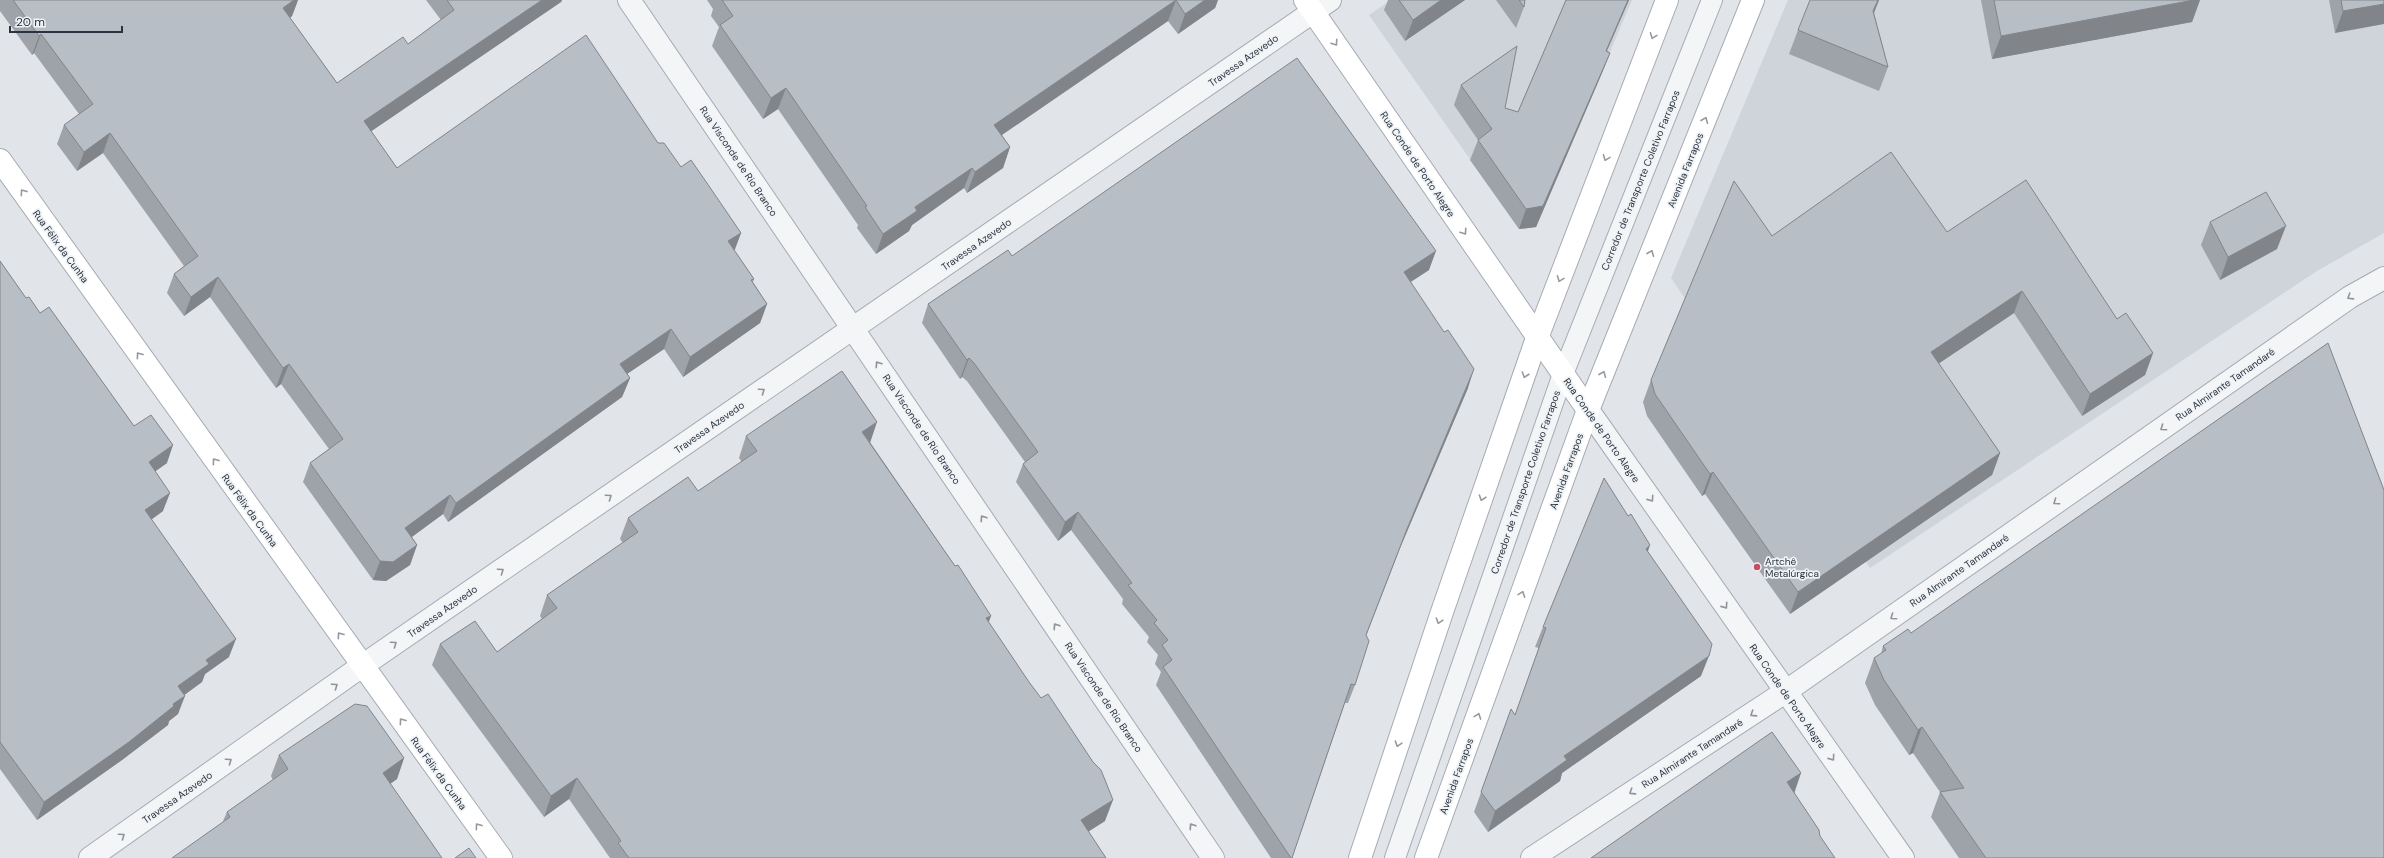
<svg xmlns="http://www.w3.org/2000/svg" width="2384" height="858" viewBox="0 0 2384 858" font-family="'DM Sans',sans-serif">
<rect width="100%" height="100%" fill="#e1e4e9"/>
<g fill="#cfd3da">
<polygon points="1391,0 1632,0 1536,227 1519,229 1369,15"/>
<polygon points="1788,0 2384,0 2384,233 2317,271 1870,568 1671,278"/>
</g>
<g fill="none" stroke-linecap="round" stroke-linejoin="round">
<defs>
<polyline id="service" points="1395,858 1563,374 1712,0"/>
<g id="minor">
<polyline points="90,858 362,666 1330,0"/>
<polyline points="1532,858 1785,692 2350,297 2384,278"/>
</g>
<g id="tertiary">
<polyline points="629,0 1213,858"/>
<polyline points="1588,410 1903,858"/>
</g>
<g id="secondary">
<polyline points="1305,0 1588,410"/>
<polyline points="0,160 501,858"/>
<polyline points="1360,858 1442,612 1537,338 1667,0"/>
<polyline points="1426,858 1588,410 1753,0"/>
</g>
</defs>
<use href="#service" stroke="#a6abb3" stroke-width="22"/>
<use href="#minor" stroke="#a6abb3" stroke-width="24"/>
<use href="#tertiary" stroke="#a6abb3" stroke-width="24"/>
<use href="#secondary" stroke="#a6abb3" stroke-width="24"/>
<use href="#service" stroke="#f3f5f7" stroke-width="20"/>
<use href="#minor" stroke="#f3f5f7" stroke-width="22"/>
<use href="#tertiary" stroke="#f3f5f7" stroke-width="22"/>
<use href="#secondary" stroke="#fff" stroke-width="22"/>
</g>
<g fill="#9ea3a9">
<polygon points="0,0 298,0 292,16 290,18 337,83 408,44 441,20 426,0 562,0 561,2 371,131 397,168 658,143 681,167 741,233 734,250 754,279 753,282 767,304 760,323 683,377 664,349 627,374 630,378 622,397 448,522 443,514 412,537 417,545 410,565 386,581 373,580 303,482 310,463 329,449 281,384 276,388 210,297 184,316 167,293 174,274 184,266 103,153 77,171 57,144 64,125 79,114 34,53 32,55 0,11"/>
<polygon points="707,0 1218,0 1215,8 1178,34 1168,21 1002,135 1010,147 1003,168 967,193 964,188 912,225 909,231 876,254 857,228 858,225 778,109 763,119 712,46 719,27 711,16 713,9"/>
<polygon points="1388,0 1465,0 1405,41 1384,10"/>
<polygon points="1496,0 1525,0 1524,7 1516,28"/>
<polygon points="1566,0 1629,0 1607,51 1610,53 1602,73 1536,227 1519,229 1470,160 1478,140 1454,105 1461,85 1505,108 1518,112"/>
<polygon points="1879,0 1874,13 1888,67 1879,91 1789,54 1798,30"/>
<polygon points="1981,0 2200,0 2192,22 1992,59"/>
<polygon points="2329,0 2384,0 2335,33"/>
<polygon points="2210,222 2277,249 2220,280 2201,245"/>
<polygon points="1947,232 2117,319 2153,353 2145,375 2082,416 2014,313 1938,364 2000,453 1992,475 1790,614 1705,494 1702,496 1647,416 1643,402 1651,380 1772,236"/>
<polygon points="1012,256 1429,270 1410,282 1468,388 1400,548 1366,636 1355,685 1348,703 1345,703 1292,858 1271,858 1156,685 1161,672 1155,664 1158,655 1147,642 1149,637 1122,604 1123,599 1071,530 1058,541 1016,482 1023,464 1025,462 967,381 962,377 960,379 922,323 928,304"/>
<polygon points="0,261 26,298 40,313 134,426 167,463 155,471 163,511 151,520 229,657 205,674 202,682 184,695 178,714 169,721 168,725 122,760 37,820 0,769"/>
<polygon points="746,436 870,442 955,566 991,616 988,622 1105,821 1088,832 1106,858 610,858 569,799 544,817 432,665 440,644 497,652 542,619 540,616 547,595 623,543 620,539 628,518 698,491 742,462 739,458"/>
<polygon points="1648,552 1701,676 1562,773 1560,781 1488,832 1474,812 1511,709 1515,715 1539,648 1535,647 1543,627"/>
<polygon points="1911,633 2384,858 1959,858 1931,817 1940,792 1913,753 1909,755 1875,705 1865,683 1874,658 1881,654 1883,646"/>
<polygon points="279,755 404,758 397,779 390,784 223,821 227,812 273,780 271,776"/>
</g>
<g fill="#81858a">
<polygon points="294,0 298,0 292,16 276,28 283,8"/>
<polygon points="542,0 562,0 561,2 357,141 364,121"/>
<polygon points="1176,0 1168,21 987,145 994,125"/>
<polygon points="1205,0 1218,0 1215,8 1178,34 1185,14"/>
<polygon points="1441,0 1465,0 1405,41 1413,20"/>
<polygon points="1628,0 1629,0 1598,71 1606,51"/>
<polygon points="1878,0 1879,0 1865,35 1873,11"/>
<polygon points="2194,0 2200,0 2192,22 1992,59 2001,36"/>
<polygon points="2384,4 2384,24 2335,33 2343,11"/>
<polygon points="41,34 34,53 32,55 39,36"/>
<polygon points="1610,53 1602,73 1536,227 1519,229 1526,209"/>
<polygon points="786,88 778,109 763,119 771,98"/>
<polygon points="110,133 103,153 77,171 84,152"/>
<polygon points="1010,147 1003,168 967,193 975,172"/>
<polygon points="972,168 964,188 912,225 909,231 876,254 883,234 915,207"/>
<polygon points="2286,226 2277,249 2220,280 2228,257"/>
<polygon points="741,233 734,252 728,241"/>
<polygon points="1436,251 1429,270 1397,291 1404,272"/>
<polygon points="218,277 210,297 184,316 191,297"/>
<polygon points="2022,291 2014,313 1923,374 1931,352"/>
<polygon points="767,304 760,323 683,377 690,357"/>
<polygon points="671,329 664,349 612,384 620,364"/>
<polygon points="2153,353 2145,375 2082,416 2090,394"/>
<polygon points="969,358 962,377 960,379 967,360"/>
<polygon points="289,364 281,384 276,388 283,368"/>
<polygon points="1474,369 1468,388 1400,548 1359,654 1407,529"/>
<polygon points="630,378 622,397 448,522 456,503"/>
<polygon points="877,422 870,443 862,432"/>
<polygon points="173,445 167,463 142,481 149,462"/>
<polygon points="2000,453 1992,475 1790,614 1798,592"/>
<polygon points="1713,472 1705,494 1702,496 1710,474"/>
<polygon points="170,493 163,511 138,529 145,510"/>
<polygon points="450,495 443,514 398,547 405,528"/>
<polygon points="1078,512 1071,530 1058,541 1065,522"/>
<polygon points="417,545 410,565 386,581 373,580 380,561"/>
<polygon points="1650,545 1643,566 1646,549"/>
<polygon points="991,616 983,637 986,618"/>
<polygon points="236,639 229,657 205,674 202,682 172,704 178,686 206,660"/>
<polygon points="1709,656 1701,676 1562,773 1560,781 1488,832 1495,811 1564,756"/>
<polygon points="185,696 178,714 169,721 168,725 122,760 37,820 44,802 173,704"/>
<polygon points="1922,727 1913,753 1909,755 1918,730"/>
<polygon points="404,758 397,779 376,794 383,773"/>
<polygon points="1801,773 1794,794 1787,782"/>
<polygon points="577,778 569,799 544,817 551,796"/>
<polygon points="1113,800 1105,821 1073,841 1081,820"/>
</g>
<g fill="#b8bec5" stroke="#81858a">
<polygon points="13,0 294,0 283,8 337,83 403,37 408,44 454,10 447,0 542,0 364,121 397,168 586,35 658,143 664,143 681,167 691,160 709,186 741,233 728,241 754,279 751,280 767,304 690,357 671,329 620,364 630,378 456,503 450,495 405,528 417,545 393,562 380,561 310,463 343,439 289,364 283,368 218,277 191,297 174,274 198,256 110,133 84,152 64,125 93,104 41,34 39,36"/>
<polygon points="722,0 1205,0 1185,14 1176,0 994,125 1010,147 975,172 972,168 915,207 917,211 883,234 865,207 867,206 786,88 771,98 720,25 733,16"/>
<polygon points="1399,0 1441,0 1413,20"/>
<polygon points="1519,0 1525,0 1524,7"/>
<polygon points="1566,0 1628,0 1606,51 1610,53 1543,206 1526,209 1478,140 1492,129 1461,85 1517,46 1505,108 1518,112"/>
<polygon points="1810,0 1878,0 1873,11 1888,67 1798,30"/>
<polygon points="1994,0 2194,0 2001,36"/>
<polygon points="2341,0 2384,0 2384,4 2343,11"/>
<polygon points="1297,58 1436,251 1404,272 1444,332 1448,330 1474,369 1407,529 1366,635 1369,641 1355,685 1351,684 1292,858 1291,858 1163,667 1172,660 1162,645 1168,640 1154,623 1157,620 1128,585 1132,583 1078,512 1065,522 1023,464 1038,452 974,363 969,358 967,360 928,304 1008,250 1012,256"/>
<polygon points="1891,152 1947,232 2026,180 2117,319 2126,313 2153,353 2090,394 2022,291 1931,352 2000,453 1798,592 1713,472 1710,474 1655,394 1651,380 1734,181 1772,236"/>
<polygon points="2266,192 2286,226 2228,257 2210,222"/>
<polygon points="0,261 26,298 29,297 40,313 49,307 134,426 151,415 173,445 149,462 170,493 145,510 236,639 206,660 209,664 178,686 185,696 173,704 174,706 129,742 44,802 0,742"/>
<polygon points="2328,343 2384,490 2384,858 1986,858 1940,792 1964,788 1922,727 1918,730 1884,680 1874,658 1886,650 1883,646 1908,629 1911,633"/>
<polygon points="842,371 877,422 862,432 955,566 958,565 991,616 986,618 1029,682 1041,698 1048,694 1093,762 1101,770 1113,800 1081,820 1106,858 629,858 618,843 621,841 577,778 551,796 440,644 475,621 497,652 557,608 547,595 638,532 628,518 688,477 698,491 757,451 746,436"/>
<polygon points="1604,478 1628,516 1631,514 1650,545 1646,549 1712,644 1709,656 1564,756 1567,760 1495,811 1481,792 1511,709 1515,715 1546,628 1543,627"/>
<polygon points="355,704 367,706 404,758 383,773 442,858 172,858 230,817 227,812 288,769 279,755"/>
<polygon points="1772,732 1801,773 1787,782 1819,830 1820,836 1835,858 1591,858"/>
<polygon points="469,848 476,858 455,858"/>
</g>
<defs><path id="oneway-chevron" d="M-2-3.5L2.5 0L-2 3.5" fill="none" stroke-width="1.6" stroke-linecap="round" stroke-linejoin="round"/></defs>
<g stroke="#94999f">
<use href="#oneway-chevron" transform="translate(1653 36) rotate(111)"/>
<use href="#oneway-chevron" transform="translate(1335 43) rotate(56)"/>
<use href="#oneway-chevron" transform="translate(1705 120) rotate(-68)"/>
<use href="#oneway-chevron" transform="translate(1606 158) rotate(111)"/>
<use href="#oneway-chevron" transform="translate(23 192) rotate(-126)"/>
<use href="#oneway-chevron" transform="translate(1464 232) rotate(56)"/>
<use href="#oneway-chevron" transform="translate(1651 253) rotate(-68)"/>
<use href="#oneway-chevron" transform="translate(1560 279) rotate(111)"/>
<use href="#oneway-chevron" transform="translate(139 355) rotate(-126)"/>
<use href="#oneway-chevron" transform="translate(1603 374) rotate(-68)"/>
<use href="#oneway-chevron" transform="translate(1525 375) rotate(109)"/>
<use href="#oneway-chevron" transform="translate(215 461) rotate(-126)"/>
<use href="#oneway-chevron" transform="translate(1482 498) rotate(109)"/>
<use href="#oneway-chevron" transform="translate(1522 594) rotate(-70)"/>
<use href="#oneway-chevron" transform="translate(1439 621) rotate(108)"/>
<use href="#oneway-chevron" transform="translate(340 635) rotate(-126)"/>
<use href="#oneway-chevron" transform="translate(1478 716) rotate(-70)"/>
<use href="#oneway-chevron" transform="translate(402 721) rotate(-126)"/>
<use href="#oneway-chevron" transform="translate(1398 744) rotate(108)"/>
<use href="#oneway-chevron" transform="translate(478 826) rotate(-126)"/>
</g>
<g stroke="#8e949b">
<use href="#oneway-chevron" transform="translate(2350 297) rotate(148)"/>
<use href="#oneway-chevron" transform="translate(878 364) rotate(-124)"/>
<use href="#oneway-chevron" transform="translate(762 391) rotate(-35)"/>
<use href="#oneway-chevron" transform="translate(2163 428) rotate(145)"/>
<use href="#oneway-chevron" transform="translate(609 497) rotate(-35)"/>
<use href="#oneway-chevron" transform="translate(1651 499) rotate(55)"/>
<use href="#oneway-chevron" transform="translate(2056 502) rotate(145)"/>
<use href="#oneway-chevron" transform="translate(983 518) rotate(-124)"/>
<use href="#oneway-chevron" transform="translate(501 571) rotate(-35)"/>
<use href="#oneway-chevron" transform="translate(1725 606) rotate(55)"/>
<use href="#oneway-chevron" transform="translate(1893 617) rotate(145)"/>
<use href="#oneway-chevron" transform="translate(1056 626) rotate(-124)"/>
<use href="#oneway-chevron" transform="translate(394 644) rotate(-35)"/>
<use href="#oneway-chevron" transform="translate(335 686) rotate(-35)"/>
<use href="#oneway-chevron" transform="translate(1753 714) rotate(147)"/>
<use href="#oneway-chevron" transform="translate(1832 758) rotate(55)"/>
<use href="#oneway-chevron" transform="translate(229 761) rotate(-35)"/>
<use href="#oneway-chevron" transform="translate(1632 792) rotate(147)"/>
<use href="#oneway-chevron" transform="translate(1192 826) rotate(-124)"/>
<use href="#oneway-chevron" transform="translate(122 836) rotate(-35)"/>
</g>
<circle fill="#c54f64" stroke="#f0f3f6" stroke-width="1.5" cx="1757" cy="567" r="4"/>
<g text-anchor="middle" stroke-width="3.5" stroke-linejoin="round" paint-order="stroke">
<g font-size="10" fill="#2a333f" stroke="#f0f3f6">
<text transform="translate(1243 60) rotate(-35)" y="4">Travessa Azevedo</text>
<text transform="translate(739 161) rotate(56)" y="4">Rua Visconde de Rio Branco</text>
<text transform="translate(1418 164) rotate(56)" y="4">Rua Conde de Porto Alegre</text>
<text transform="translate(1685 170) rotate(-68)" y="4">Avenida Farrapos</text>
<text transform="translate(1640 180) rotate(-68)" y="4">Corredor de Transporte Coletivo Farrapos</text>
<text transform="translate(976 244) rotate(-35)" y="4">Travessa Azevedo</text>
<text transform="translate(61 246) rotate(54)" y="4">Rua Félix da Cunha</text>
<text transform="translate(2225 384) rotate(-35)" y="4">Rua Almirante Tamandaré</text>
<text transform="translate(709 427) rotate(-35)" y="4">Travessa Azevedo</text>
<text transform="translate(922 429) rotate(56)" y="4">Rua Visconde de Rio Branco</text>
<text transform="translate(1602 430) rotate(55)" y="4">Rua Conde de Porto Alegre</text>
<text transform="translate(1566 471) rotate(-70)" y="4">Avenida Farrapos</text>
<text transform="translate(1525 482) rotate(-71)" y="4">Corredor de Transporte Coletivo Farrapos</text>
<text transform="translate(250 510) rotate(54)" y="4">Rua Félix da Cunha</text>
<text transform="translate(1959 570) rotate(-35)" y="4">Rua Almirante Tamandaré</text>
<text transform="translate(442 611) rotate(-35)" y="4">Travessa Azevedo</text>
<text transform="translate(1788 696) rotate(55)" y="4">Rua Conde de Porto Alegre</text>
<text transform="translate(1104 697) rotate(56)" y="4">Rua Visconde de Rio Branco</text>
<text transform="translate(1692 753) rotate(-33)" y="4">Rua Almirante Tamandaré</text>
<text transform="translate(439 773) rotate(54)" y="4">Rua Félix da Cunha</text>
<text transform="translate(1456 776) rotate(-70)" y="4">Avenida Farrapos</text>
<text transform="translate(177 797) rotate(-35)" y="4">Travessa Azevedo</text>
</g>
<g font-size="10" fill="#2a333f" stroke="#f0f3f6" text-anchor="start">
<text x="1765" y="565">Artchê<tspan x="1765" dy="12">Metalúrgica</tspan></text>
</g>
</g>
<path d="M10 26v6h112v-6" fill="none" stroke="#2a333f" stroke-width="2"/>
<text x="16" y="26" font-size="12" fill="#2a333f" stroke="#f0f3f6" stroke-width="3" paint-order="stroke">20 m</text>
</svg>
